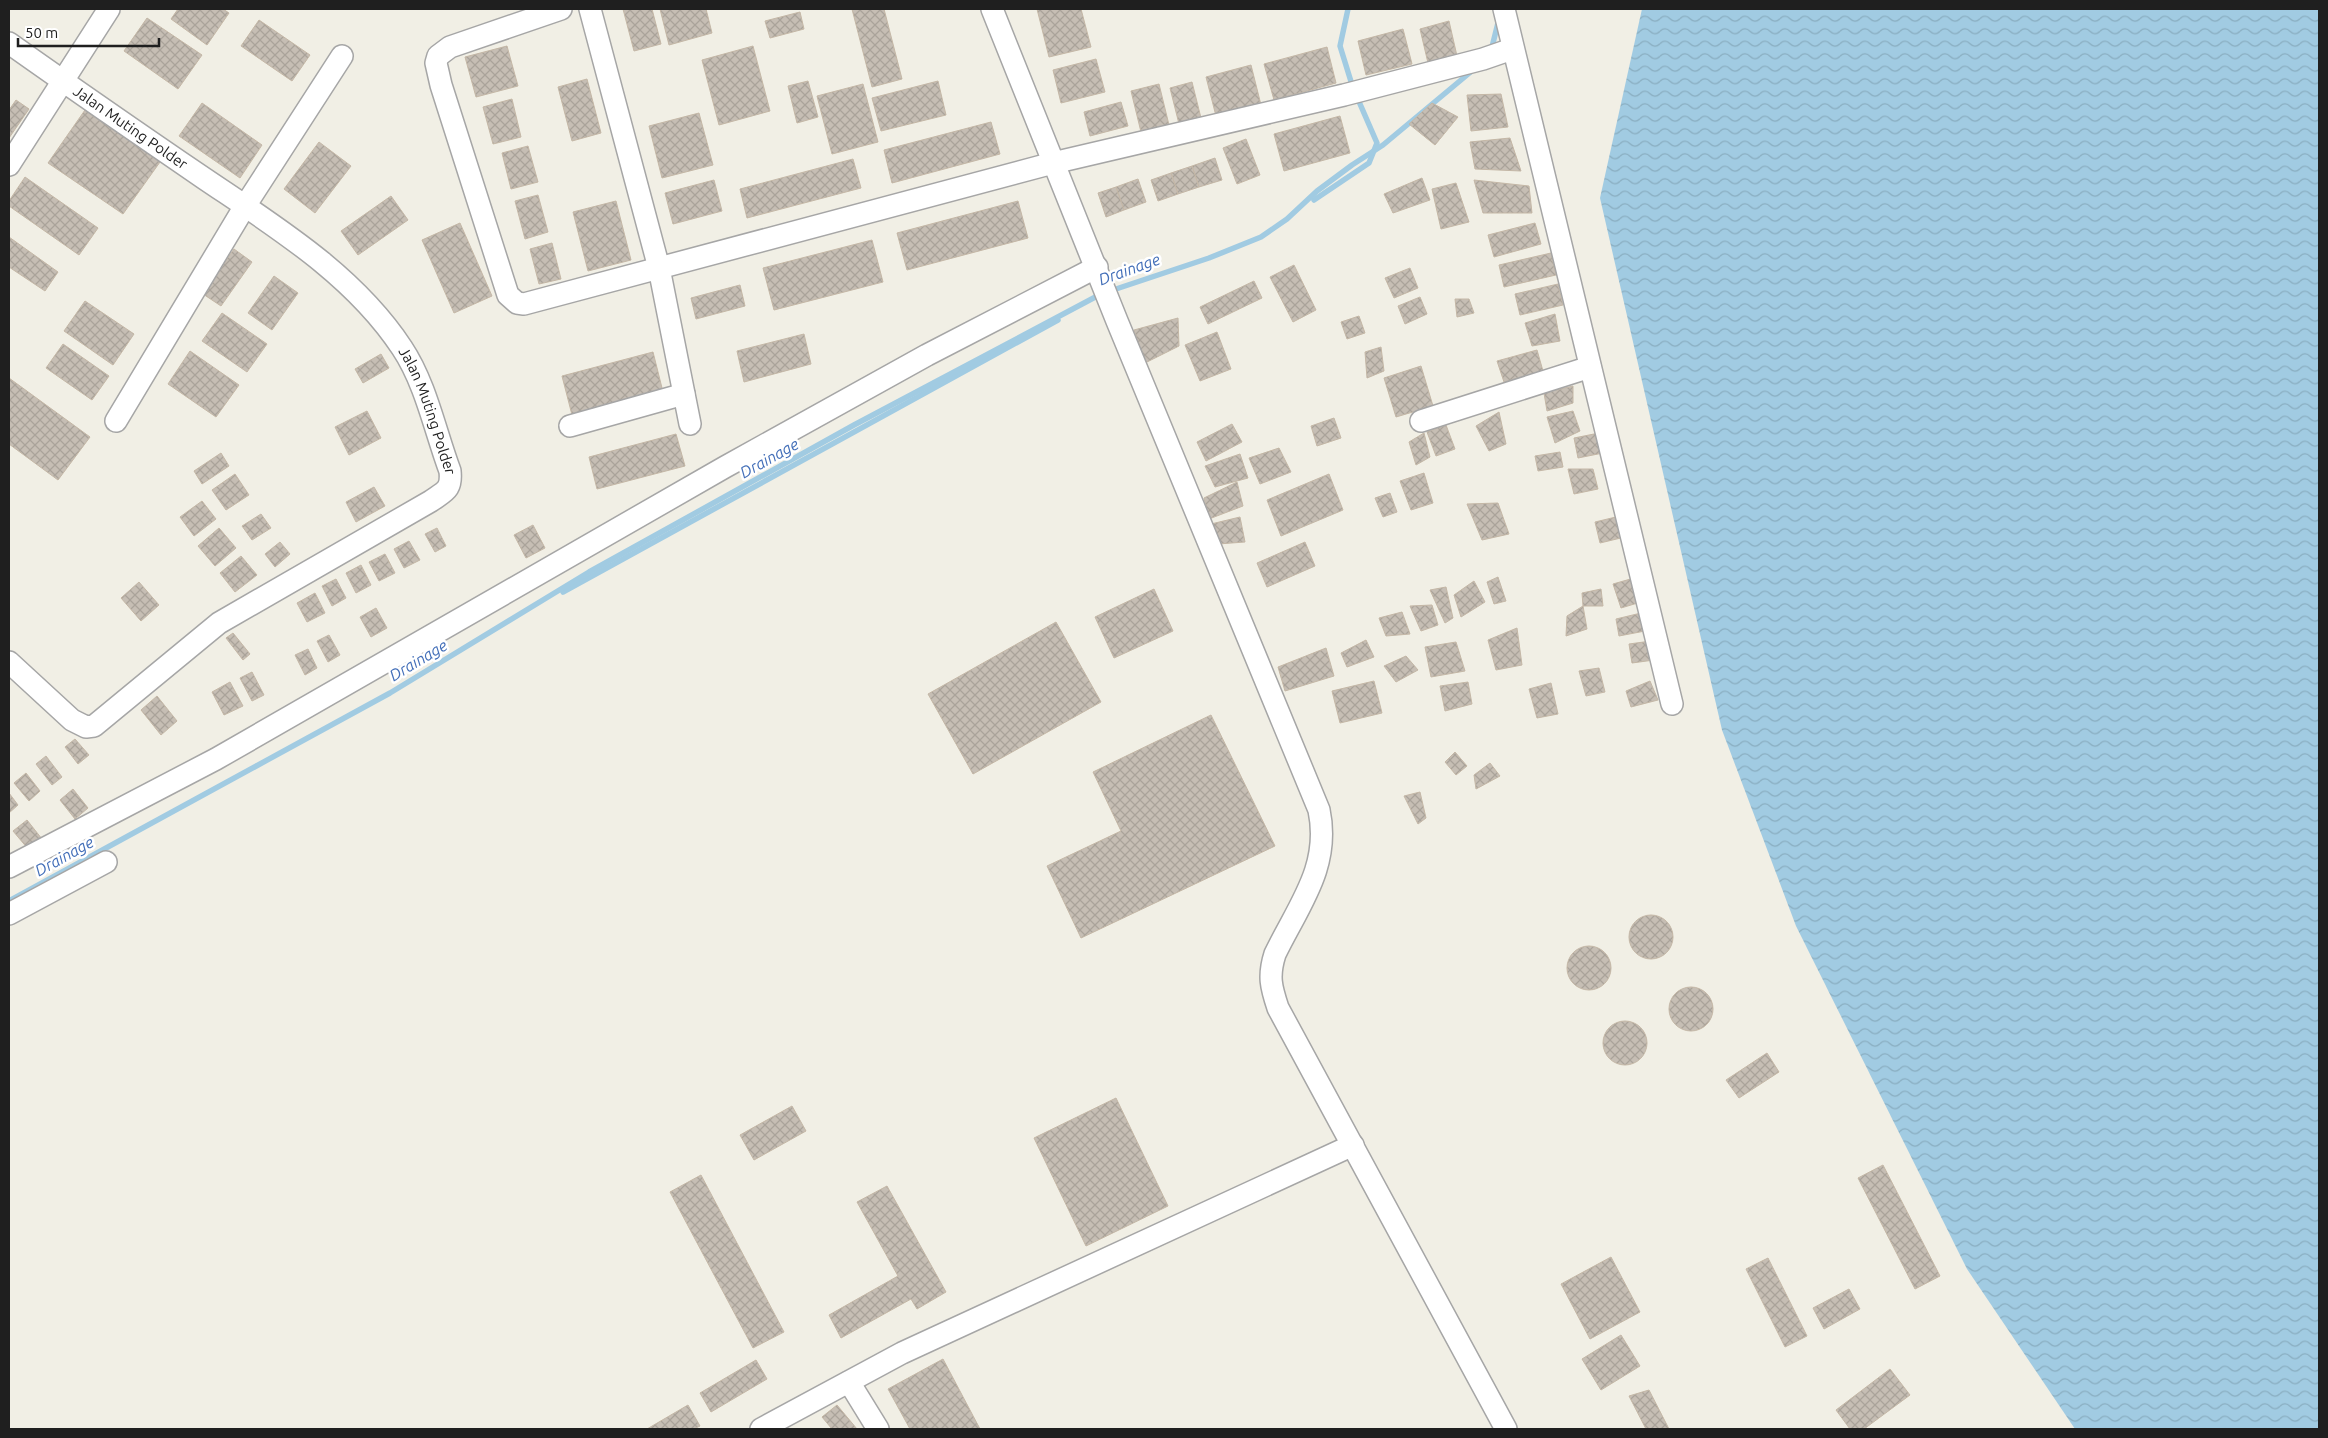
<svg xmlns="http://www.w3.org/2000/svg" width="2328" height="1438" viewBox="0 0 2328 1438" font-family="Ubuntu,sans-serif">
<defs>
<pattern id="water-waves" width="16" height="10" patternUnits="userSpaceOnUse" patternTransform="scale(1.25)"><rect width="16" height="10" fill="#a1cbe2"/><path d="M0 5q4-4 8 0t8 0" fill="none" stroke="#8aaec1"/></pattern>
<pattern id="building-cross-hatch" width="8" height="8" patternUnits="userSpaceOnUse" patternTransform="scale(1.25)"><rect width="8" height="8" fill="#c6beb4"/><path d="M0 0l8 8M0 8l8-8" fill="none" stroke="#aaa39a"/></pattern>
</defs>
<rect width="100%" height="100%" fill="#f1efe5"/>
<polygon fill="url(#water-waves)" points="1642,9 2319,9 2319,1429 2075,1429 1967,1269 1796,926 1722,730 1600,198"/>
<g fill="none" stroke-linecap="round" stroke-linejoin="round">
<g stroke="#a1cbe2" stroke-width="5.5">
<polyline points="1348,9 1340,46 1353,88"/>
<polyline points="1491,51 1499,19"/>
<polyline points="1314,200 1369,163 1377,143 1357,97"/>
<polyline points="1110,291 1209,258 1261,237 1287,219 1317,191 1352,165 1383,145 1473,70"/>
<polyline points="563,592 1058,320"/>
<polyline points="9,901 390,693 589,572 854,425 1101,294"/>
</g>
</g>
<g fill="url(#building-cross-hatch)" stroke="#c4b7a6">
<polygon points="178,9 223,9 229,13 207,45 171,19"/>
<polygon points="623,9 652,9 661,44 634,51"/>
<polygon points="660,9 706,9 712,33 669,45"/>
<polygon points="852,9 884,9 902,79 872,87"/>
<polygon points="1037,9 1081,9 1091,47 1049,57"/>
<polygon points="800,12 804,29 770,38 765,21"/>
<polygon points="147,18 202,55 178,89 124,51"/>
<polygon points="259,20 310,55 292,81 241,46"/>
<polygon points="1449,21 1457,56 1428,63 1420,29"/>
<polygon points="1403,29 1412,64 1366,75 1358,41"/>
<polygon points="507,46 518,86 476,97 465,57"/>
<polygon points="753,46 770,111 719,125 702,60"/>
<polygon points="1327,47 1336,83 1274,100 1264,64"/>
<polygon points="1096,59 1105,92 1061,103 1053,70"/>
<polygon points="1251,65 1261,105 1216,116 1206,77"/>
<polygon points="587,79 601,133 572,141 558,87"/>
<polygon points="808,81 818,117 797,123 788,86"/>
<polygon points="938,81 946,115 881,131 872,98"/>
<polygon points="1192,82 1201,118 1179,124 1170,88"/>
<polygon points="863,84 878,142 832,154 817,96"/>
<polygon points="1159,84 1169,125 1141,132 1131,91"/>
<polygon points="1501,94 1508,127 1471,131 1467,95"/>
<polygon points="512,99 521,137 493,144 483,107"/>
<polygon points="16,100 29,109 9,138 9,110"/>
<polygon points="1121,102 1128,126 1090,136 1084,112"/>
<polygon points="202,103 262,145 240,178 179,136"/>
<polygon points="1432,103 1458,117 1435,145 1409,124"/>
<polygon points="85,110 160,162 123,214 48,163"/>
<polygon points="699,113 713,165 662,178 649,126"/>
<polygon points="1340,116 1350,153 1284,171 1274,134"/>
<polygon points="991,122 1000,154 892,183 884,150"/>
<polygon points="1510,138 1521,171 1475,169 1470,142"/>
<polygon points="1246,139 1260,175 1237,184 1223,148"/>
<polygon points="319,142 351,166 315,213 284,189"/>
<polygon points="528,146 538,182 511,189 502,153"/>
<polygon points="1215,158 1222,180 1199,187 1192,166"/>
<polygon points="853,159 861,188 747,218 740,189"/>
<polygon points="1192,166 1199,187 1178,194 1171,173"/>
<polygon points="1171,173 1178,194 1158,201 1151,180"/>
<polygon points="25,177 98,228 79,255 9,206 9,201"/>
<polygon points="1422,178 1430,200 1393,213 1384,194"/>
<polygon points="1138,179 1146,202 1124,210 1116,187"/>
<polygon points="714,180 722,211 673,224 665,193"/>
<polygon points="1474,180 1529,186 1532,213 1483,213"/>
<polygon points="1456,183 1469,222 1441,229 1432,189"/>
<polygon points="1116,187 1124,210 1106,217 1098,193"/>
<polygon points="538,195 548,232 525,239 515,201"/>
<polygon points="391,196 408,220 358,255 341,231"/>
<polygon points="616,201 631,260 588,271 573,212"/>
<polygon points="1018,201 1028,238 907,270 897,233"/>
<polygon points="460,223 492,296 454,313 422,240"/>
<polygon points="1535,223 1541,244 1494,257 1488,235"/>
<polygon points="9,237 58,272 45,291 9,267"/>
<polygon points="872,240 883,282 774,310 763,268"/>
<polygon points="552,243 561,279 539,284 530,249"/>
<polygon points="234,249 252,262 221,306 203,294"/>
<polygon points="1551,253 1556,275 1504,287 1499,265"/>
<polygon points="1294,265 1316,310 1293,322 1270,277"/>
<polygon points="1410,268 1418,288 1394,298 1385,278"/>
<polygon points="274,276 298,293 272,330 248,313"/>
<polygon points="1254,281 1262,298 1208,324 1200,307"/>
<polygon points="1558,284 1563,305 1520,315 1515,294"/>
<polygon points="740,285 745,306 696,319 691,298"/>
<polygon points="1420,297 1427,314 1405,324 1398,306"/>
<polygon points="1455,299 1469,299 1474,313 1457,317"/>
<polygon points="85,301 134,334 113,365 64,331"/>
<polygon points="222,313 267,344 247,372 202,341"/>
<polygon points="1555,314 1560,341 1532,346 1525,323"/>
<polygon points="1359,316 1365,333 1347,339 1341,322"/>
<polygon points="1178,318 1179,346 1145,363 1134,330"/>
<polygon points="1217,332 1231,369 1200,381 1185,345"/>
<polygon points="804,334 811,364 744,382 737,351"/>
<polygon points="63,344 109,376 92,400 46,368"/>
<polygon points="1381,347 1384,371 1367,378 1365,352"/>
<polygon points="1537,350 1543,371 1504,382 1497,361"/>
<polygon points="190,351 239,385 216,417 168,384"/>
<polygon points="653,352 663,392 572,415 562,376"/>
<polygon points="381,354 389,368 363,383 355,369"/>
<polygon points="1421,366 1433,406 1396,417 1384,378"/>
<polygon points="9,378 90,437 58,480 9,444"/>
<polygon points="1573,386 1573,403 1547,411 1544,393"/>
<polygon points="367,411 381,438 349,455 335,427"/>
<polygon points="1573,411 1580,431 1555,443 1547,417"/>
<polygon points="1499,412 1506,444 1489,451 1476,426"/>
<polygon points="1334,418 1341,438 1317,446 1311,426"/>
<polygon points="1232,424 1242,442 1206,461 1197,442"/>
<polygon points="1446,425 1455,449 1436,456 1427,432"/>
<polygon points="1424,433 1430,457 1416,465 1409,442"/>
<polygon points="1599,433 1603,453 1578,458 1574,438"/>
<polygon points="676,434 685,466 597,489 589,457"/>
<polygon points="1279,448 1291,472 1260,484 1249,458"/>
<polygon points="1560,452 1563,467 1538,471 1535,456"/>
<polygon points="221,453 229,466 202,484 194,471"/>
<polygon points="1240,454 1248,478 1215,487 1205,466"/>
<polygon points="1568,469 1593,469 1598,489 1574,494"/>
<polygon points="1424,473 1433,503 1411,510 1400,481"/>
<polygon points="235,474 249,495 226,510 212,490"/>
<polygon points="1329,474 1343,510 1281,536 1267,500"/>
<polygon points="1237,482 1243,506 1209,519 1204,498"/>
<polygon points="374,487 385,506 356,522 346,502"/>
<polygon points="1390,493 1397,512 1383,517 1375,498"/>
<polygon points="202,501 216,519 194,536 180,517"/>
<polygon points="1498,503 1509,534 1482,540 1467,504"/>
<polygon points="261,514 271,528 252,540 242,526"/>
<polygon points="1620,516 1625,537 1600,543 1595,522"/>
<polygon points="1240,517 1245,542 1218,544 1211,524"/>
<polygon points="533,525 545,548 526,558 514,535"/>
<polygon points="219,528 236,548 215,566 198,546"/>
<polygon points="437,528 446,546 435,552 425,534"/>
<polygon points="409,541 420,560 404,568 394,549"/>
<polygon points="280,542 290,554 275,567 265,554"/>
<polygon points="1305,542 1315,566 1267,587 1257,563"/>
<polygon points="385,554 395,573 379,581 369,562"/>
<polygon points="241,556 257,575 235,592 220,573"/>
<polygon points="361,565 371,585 356,593 346,573"/>
<polygon points="1498,577 1506,601 1494,604 1487,582"/>
<polygon points="1634,578 1641,602 1621,608 1613,584"/>
<polygon points="336,579 346,598 332,606 322,586"/>
<polygon points="1474,581 1485,602 1461,617 1454,595"/>
<polygon points="139,582 159,605 141,621 121,598"/>
<polygon points="1446,587 1453,618 1445,623 1430,590"/>
<polygon points="1154,589 1173,631 1114,658 1095,617"/>
<polygon points="1601,589 1603,606 1583,606 1582,593"/>
<polygon points="315,593 325,613 307,622 297,603"/>
<polygon points="1432,605 1438,625 1421,631 1410,606"/>
<polygon points="1583,606 1587,629 1566,636 1567,616"/>
<polygon points="376,608 387,628 371,637 360,617"/>
<polygon points="1402,612 1410,634 1386,636 1379,618"/>
<polygon points="1641,613 1645,631 1619,636 1616,619"/>
<polygon points="1056,622 1101,702 973,774 928,694"/>
<polygon points="1517,628 1522,665 1496,670 1488,640"/>
<polygon points="233,633 250,654 243,660 226,638"/>
<polygon points="329,635 340,655 328,662 317,641"/>
<polygon points="1366,640 1374,657 1347,667 1341,653"/>
<polygon points="1651,641 1654,660 1632,663 1629,644"/>
<polygon points="1456,642 1465,671 1431,677 1425,647"/>
<polygon points="1326,648 1334,676 1285,691 1278,667"/>
<polygon points="308,649 317,668 305,675 295,655"/>
<polygon points="1406,656 1418,670 1396,682 1384,666"/>
<polygon points="1599,668 1605,692 1586,696 1579,671"/>
<polygon points="252,672 264,695 252,701 240,678"/>
<polygon points="1374,681 1382,713 1340,723 1332,691"/>
<polygon points="1650,681 1658,700 1631,707 1626,691"/>
<polygon points="230,682 243,706 224,715 212,692"/>
<polygon points="1468,682 1472,704 1445,711 1440,686"/>
<polygon points="1551,683 1558,714 1537,718 1529,689"/>
<polygon points="157,696 177,721 161,735 141,710"/>
<polygon points="1211,715 1275,846 1081,938 1047,866 1121,831 1093,772"/>
<polygon points="75,739 89,755 78,764 65,747"/>
<polygon points="1455,752 1467,766 1456,775 1445,762"/>
<polygon points="46,756 62,777 52,785 36,764"/>
<polygon points="1490,763 1500,776 1476,789 1474,775"/>
<polygon points="26,773 40,791 29,801 14,783"/>
<polygon points="73,789 88,808 75,819 60,800"/>
<polygon points="1420,792 1426,818 1418,824 1404,796"/>
<polygon points="9,793 18,805 9,813"/>
<polygon points="27,820 42,839 29,850 13,831"/>
<circle cx="1651" cy="937" r="22"/>
<circle cx="1589" cy="968" r="22"/>
<circle cx="1691" cy="1009" r="22"/>
<circle cx="1625" cy="1043" r="22"/>
<polygon points="1767,1053 1779,1072 1739,1098 1726,1080"/>
<polygon points="1116,1098 1168,1206 1086,1246 1034,1138"/>
<polygon points="792,1106 806,1131 754,1160 740,1135"/>
<polygon points="1883,1165 1940,1276 1915,1289 1858,1178"/>
<polygon points="701,1175 784,1332 753,1348 670,1192"/>
<polygon points="887,1186 946,1292 917,1309 911,1299 841,1338 829,1315 898,1276 857,1202"/>
<polygon points="1611,1257 1640,1312 1590,1339 1561,1284"/>
<polygon points="1768,1258 1807,1336 1785,1347 1746,1269"/>
<polygon points="1849,1289 1860,1309 1824,1329 1813,1308"/>
<polygon points="1621,1335 1640,1366 1601,1390 1582,1359"/>
<polygon points="943,1359 980,1429 910,1429 888,1389"/>
<polygon points="756,1360 767,1379 711,1412 700,1393"/>
<polygon points="1890,1369 1910,1395 1864,1429 1850,1429 1836,1410"/>
<polygon points="1649,1390 1669,1429 1646,1429 1629,1396"/>
<polygon points="688,1405 700,1426 694,1429 647,1429"/>
<polygon points="837,1405 857,1429 832,1429 822,1417"/>
</g>
<g fill="none" stroke-linecap="round" stroke-linejoin="round">
<defs>
<g id="minor">
<polyline points="561,9 450,47 438,56 436,63 441,85 508,295 517,303 524,304 1053,163 1344,95 1483,59 1512,49"/>
<polyline points="590,9 659,268 690,424"/>
<path d="M 992,9 L 1117,321 L 1319,810 C 1331,867 1298,906 1275,954 C 1268,976 1271,987 1278,1008 L 1506,1429"/>
<polyline points="1504,9 1672,704"/>
<path id="s1" d="M 9,43 C 74,89 139,134 205,179 C 276,227 354,275 402,348 C 426,384 435,431 450,471 C 452,490 445,491 431,501 L 219,623 L 94,726 L 86,727 L 72,720 L 9,662"/>
<polyline points="9,165 109,9"/>
<polyline points="116,421 245,206 342,56"/>
<polyline points="1421,421 1590,367"/>
<polyline points="570,426 684,394"/>
<polyline points="9,867 216,759 725,467 927,355 1097,267"/>
<polyline points="9,914 106,862"/>
<polyline points="849,1382 878,1429"/>
<polyline points="761,1429 902,1353 1353,1145"/>
</g>
</defs>
<use href="#minor" stroke="#a6a6a6" stroke-width="24"/>
<use href="#minor" stroke="#fff" stroke-width="21"/>
</g>
<g text-anchor="middle" stroke-width="5" stroke-linejoin="round" paint-order="stroke">
<g font-size="15" fill="#1f1f1f" stroke="#fff">
<text dy="5" stroke="none"><textPath href="#s1" startOffset="148">Jalan Muting Polder</textPath></text>
<text dy="5" stroke="none"><textPath href="#s1" startOffset="568">Jalan Muting Polder</textPath></text>
</g>
<g font-size="16" font-style="italic" fill="#426eb8" stroke="#fff">
<text transform="translate(1129 269) rotate(-20)" y="6">Drainage</text>
<text transform="translate(769 458) rotate(-29)" y="6">Drainage</text>
<text transform="translate(418 660) rotate(-31)" y="6">Drainage</text>
<text transform="translate(64 856) rotate(-29)" y="6">Drainage</text>
</g>
</g>
<rect width="2328" height="1438" fill="none" stroke="#1f1f1f" stroke-width="20"/>
<path d="M18 38v8h141v-8" fill="none" stroke="#1f1f1f" stroke-width="2.5"/>
<text x="25" y="38" font-size="15" fill="#1f1f1f" stroke="#ffffff" stroke-width="4" paint-order="stroke">50 m</text>
</svg>
